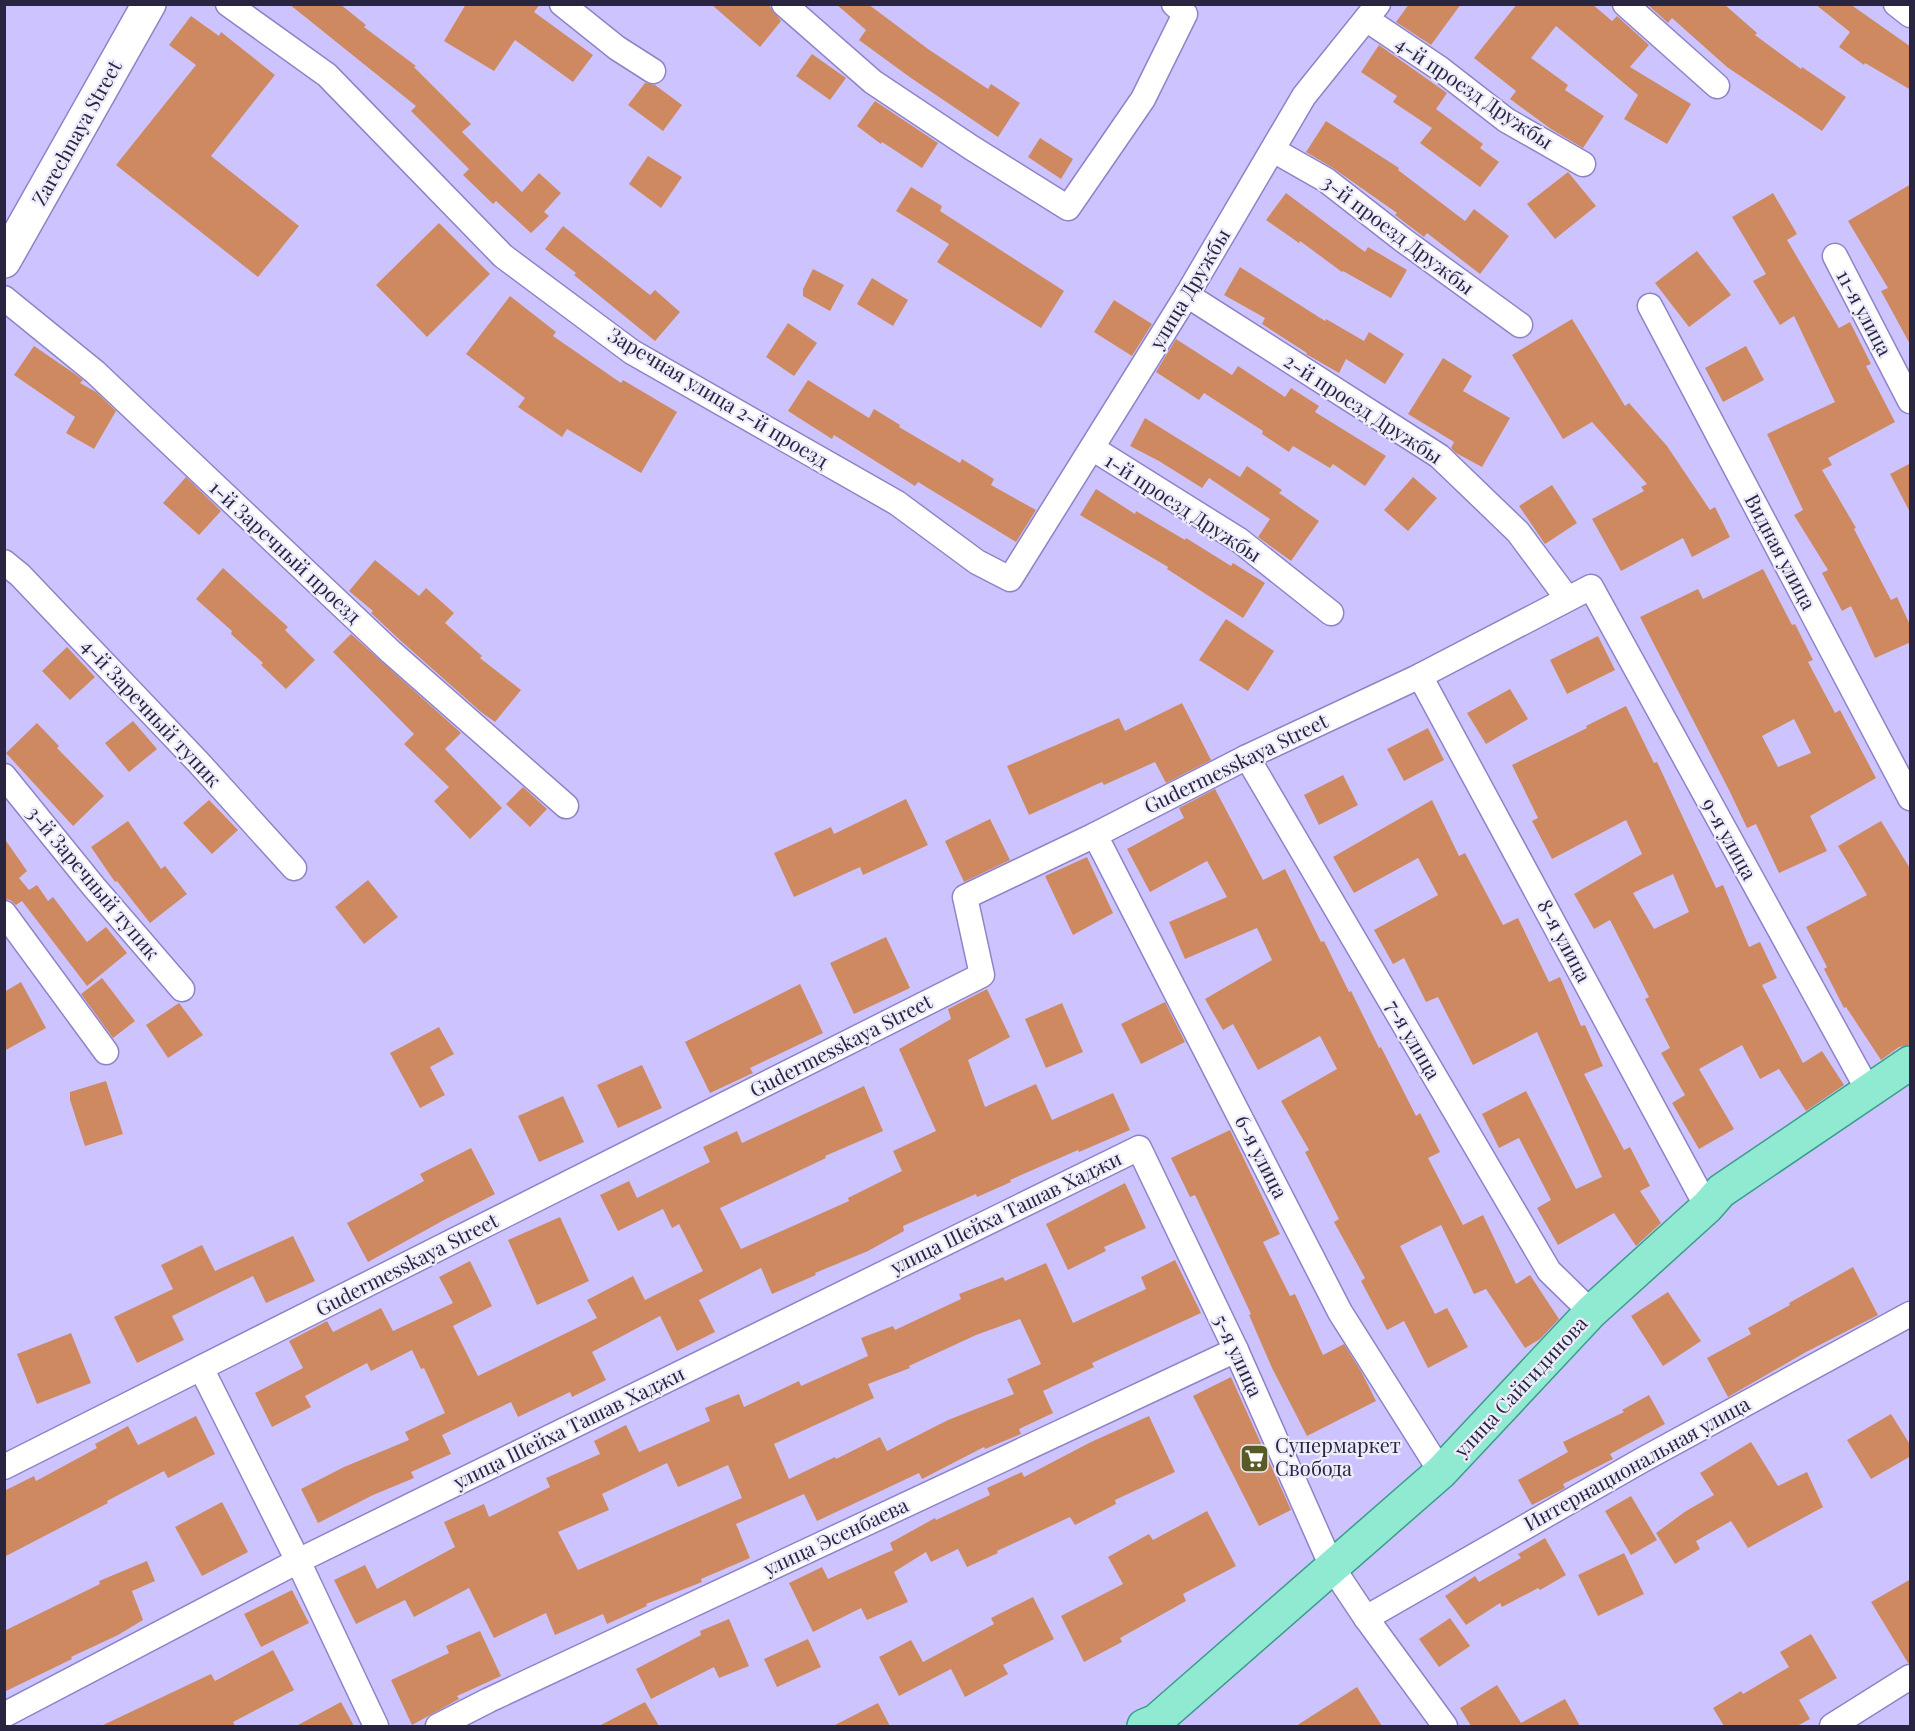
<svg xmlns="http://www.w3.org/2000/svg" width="1915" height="1731" viewBox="0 0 1915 1731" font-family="'Playfair Display',serif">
<rect width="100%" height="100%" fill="#cdc4ff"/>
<g fill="#cf8961" fill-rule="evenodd">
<polygon points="289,4 340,4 366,25 364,27 416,66 414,67 471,124 462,132 522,192 539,173 561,193 544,212 549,216 531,233 496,201 493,204 463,175 469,169 411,111 416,106"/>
<polygon points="466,4 540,4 534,12 593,55 573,82 515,40 494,71 444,41"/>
<polygon points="711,4 768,4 781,21 760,47"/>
<polygon points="836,4 868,4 928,49 988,89 991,84 1020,103 998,137 911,78 859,40 866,30"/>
<polygon points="1409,4 1461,4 1431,45 1396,22"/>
<polygon points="1517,4 1592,4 1612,21 1617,16 1649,45 1630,67 1691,104 1667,144 1624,119 1638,95 1556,26 1531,58 1568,85 1565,90 1604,116 1583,148 1551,129 1510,99 1516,91 1474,58"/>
<polygon points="1647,4 1724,4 1757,33 1755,35 1801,69 1802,67 1846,97 1822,131 1727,67 1672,18 1668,23"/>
<polygon points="1815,4 1850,4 1911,47 1911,90 1865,63 1864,65 1839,47 1850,32"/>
<polygon points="191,16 219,36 221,32 275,75 211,156 299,226 258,277 116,165 196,65 169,45"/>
<polygon points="1379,45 1447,93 1436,109 1483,144 1480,148 1499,162 1480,187 1420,143 1432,128 1393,102 1397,96 1361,72"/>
<polygon points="812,54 846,78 830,100 796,76"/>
<polygon points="645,83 655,85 682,105 663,131 628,105"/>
<polygon points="875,101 938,143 922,168 882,142 881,144 857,126"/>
<polygon points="1326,121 1399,168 1398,170 1465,221 1474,209 1509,236 1480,274 1427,233 1424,237 1395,215 1397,213 1333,168 1306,152"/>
<polygon points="1040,138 1073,159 1061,179 1028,157"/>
<polygon points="648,156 682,177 661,208 629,184"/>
<polygon points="1568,172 1596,206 1555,239 1527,204"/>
<polygon points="1911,184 1911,346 1881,291 1888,288 1848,221"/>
<polygon points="911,187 942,206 940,211 1064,291 1041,328 937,262 949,244 896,211"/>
<polygon points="1286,193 1365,252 1368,247 1407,270 1391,298 1343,271 1342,272 1300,241 1299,243 1266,220"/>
<polygon points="1773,193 1797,234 1787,240 1839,328 1850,322 1871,364 1866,366 1895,422 1828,458 1832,465 1822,470 1856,528 1854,529 1891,600 1897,597 1911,627 1911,642 1875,658 1851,606 1842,611 1822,573 1828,570 1794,515 1803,510 1767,434 1835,402 1794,316 1780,325 1753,281 1766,274 1732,217"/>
<polygon points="439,223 490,274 427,337 376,285"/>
<polygon points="563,226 650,295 655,290 680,312 655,341 574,275 576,273 545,249"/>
<polygon points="1697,251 1731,295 1689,327 1655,283"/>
<polygon points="1240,267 1325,321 1326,319 1364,341 1369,332 1404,354 1385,384 1346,359 1339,373 1306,354 1307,353 1262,324 1265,318 1224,295"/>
<polygon points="813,269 844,285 830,311 803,296 803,289"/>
<polygon points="872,278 908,300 893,326 857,304"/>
<polygon points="510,296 556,332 553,336 621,383 623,380 677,412 641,473 567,429 562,437 518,407 525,398 466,354"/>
<polygon points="1114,300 1152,324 1132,356 1094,332"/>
<polygon points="1572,319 1625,406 1629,403 1667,446 1710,510 1715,507 1730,537 1692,557 1683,538 1621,571 1592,519 1644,491 1641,487 1647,484 1592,422 1563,439 1512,355"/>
<polygon points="788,323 817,343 794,376 766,357"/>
<polygon points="1176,339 1232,375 1238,366 1285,397 1291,388 1319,406 1315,412 1386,456 1365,486 1333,464 1330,468 1293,446 1289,452 1262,434 1263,431 1204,393 1199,400 1156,372"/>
<polygon points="34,346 75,374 83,380 80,383 96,392 116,411 94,449 66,433 75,417 14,375"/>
<polygon points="1746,346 1764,380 1723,402 1705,368"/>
<polygon points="1443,358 1472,376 1463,391 1510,418 1482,467 1456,453 1451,448 1454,442 1408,414"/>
<polygon points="808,380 869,418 874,409 900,425 899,427 960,463 962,459 994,479 991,485 1036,510 1016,542 918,482 915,486 834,435 832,439 788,411"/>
<polygon points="1145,418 1240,477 1247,466 1282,490 1279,493 1319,521 1291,561 1258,537 1270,519 1209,478 1202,488 1159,461 1130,446"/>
<polygon points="1911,463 1911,514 1890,474"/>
<polygon points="186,477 221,511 199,535 163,503"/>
<polygon points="1413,477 1437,498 1408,531 1384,510"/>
<polygon points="1552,485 1577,523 1545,544 1519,506"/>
<polygon points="1096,489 1135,514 1136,511 1185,540 1186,538 1231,566 1233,563 1265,583 1243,618 1167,569 1168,567 1080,515"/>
<polygon points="375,560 419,596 426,588 454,613 445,623 482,656 480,658 521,690 495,722 481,712 401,641 371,613 373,611 349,591"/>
<polygon points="223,568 288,627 285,630 315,660 286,689 261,665 263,663 231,634 232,631 196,599"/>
<path d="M 1763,569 L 1792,625 L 1795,624 L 1813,660 L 1808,662 L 1835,713 L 1840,710 L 1876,778 L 1810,816 L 1827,851 L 1779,873 L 1756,824 L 1747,828 L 1730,792 L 1640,617 L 1698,589 L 1703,599 ZM 1794,719 L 1811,753 L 1778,767 L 1762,736 Z"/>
<polygon points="1226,619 1274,651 1248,691 1199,660"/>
<polygon points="351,634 461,733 445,749 502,808 470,839 434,801 449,787 404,744 414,734 333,652"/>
<polygon points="1598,636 1615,670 1567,694 1550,660"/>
<polygon points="67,647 95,677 70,700 42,671"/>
<polygon points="1510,689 1528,719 1486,744 1467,713"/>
<polygon points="1182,703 1211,760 1166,783 1155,762 1104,785 1102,782 1029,815 1007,766 1119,718 1125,731"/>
<path d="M 1626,706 L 1654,763 L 1657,762 L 1716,888 L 1723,885 L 1749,947 L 1760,942 L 1777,978 L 1762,985 L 1803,1063 L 1822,1051 L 1844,1085 L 1806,1111 L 1779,1069 L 1760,1079 L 1742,1045 L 1699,1069 L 1734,1129 L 1699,1149 L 1672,1103 L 1685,1095 L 1661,1053 L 1670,1048 L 1645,999 L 1649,997 L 1610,920 L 1594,929 L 1574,894 L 1642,854 L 1626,820 L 1552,859 L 1532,821 L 1538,818 L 1512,765 L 1587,728 L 1586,726 ZM 1673,874 L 1689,912 L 1654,929 L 1633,893 Z"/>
<polygon points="133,721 157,749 129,772 105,743"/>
<polygon points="37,723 59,746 57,748 104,796 73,826 6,753"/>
<polygon points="1428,728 1444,760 1404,781 1387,749"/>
<polygon points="1343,775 1358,805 1319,825 1304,795"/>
<polygon points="523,787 547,809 530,827 506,804"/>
<polygon points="1215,789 1263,880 1285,869 1321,942 1324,941 1349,992 1351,991 1379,1048 1381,1047 1416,1116 1420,1113 1440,1152 1428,1158 1463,1225 1483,1215 1516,1284 1530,1275 1559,1319 1540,1339 1525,1348 1486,1289 1474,1294 1441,1225 1400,1246 1435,1314 1447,1308 1468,1347 1428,1368 1404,1321 1387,1330 1361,1281 1365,1278 1334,1222 1339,1219 1305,1152 1309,1150 1281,1101 1337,1069 1320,1036 1258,1070 1233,1024 1223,1030 1205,999 1272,960 1257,928 1185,959 1169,922 1227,897 1207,861 1150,892 1127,849 1184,818 1179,808"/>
<polygon points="906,799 928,845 863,875 860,867 794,897 774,853 831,827 834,834"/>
<polygon points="209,800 238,830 212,854 183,823"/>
<polygon points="1432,800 1459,856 1465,853 1503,925 1518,918 1549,982 1560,977 1581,1026 1585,1025 1603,1066 1584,1074 1624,1150 1630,1147 1650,1186 1640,1191 1661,1223 1636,1246 1614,1213 1558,1245 1537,1208 1551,1200 1519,1138 1499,1148 1482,1114 1526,1091 1576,1189 1602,1177 1537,1032 1473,1065 1438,997 1426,1002 1404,958 1393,964 1374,930 1438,895 1418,858 1354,893 1333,857"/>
<polygon points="990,819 1010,860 964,882 945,841"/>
<polygon points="128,821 161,869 165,866 187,894 150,923 117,881 115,882 91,847"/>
<polygon points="1881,821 1911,870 1911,1045 1899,1047 1881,1060 1846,1007 1844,1008 1824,969 1827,967 1806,927 1867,895 1838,846"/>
<polygon points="4,838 27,871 19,878 29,890 37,885 48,901 53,897 87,942 106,927 127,953 87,986 22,901 16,905 10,900 4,899"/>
<polygon points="1087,857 1113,913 1073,935 1045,876"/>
<polygon points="368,880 398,917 364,944 335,907"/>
<polygon points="886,937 910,988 854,1014 830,963"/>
<polygon points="102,978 135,1021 113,1038 81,994"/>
<polygon points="21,982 46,1028 4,1051 4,992"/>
<polygon points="800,984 823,1033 750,1068 753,1073 710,1093 685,1042"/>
<polygon points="987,989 1010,1037 968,1060 985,1107 1036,1084 1052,1120 1113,1093 1130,1130 1079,1152 1078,1150 1010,1180 1011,1182 977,1197 976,1194 903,1226 904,1231 868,1251 815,1273 816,1275 772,1294 761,1268 699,1300 715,1332 677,1351 660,1316 592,1352 606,1380 572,1397 570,1392 518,1417 511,1402 442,1435 451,1454 411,1472 414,1478 373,1495 318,1523 301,1489 344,1467 409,1440 405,1432 445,1413 424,1368 421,1369 412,1350 371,1371 367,1363 305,1396 311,1407 272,1427 255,1393 303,1368 289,1341 327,1321 333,1332 381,1308 393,1331 453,1303 439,1277 470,1261 492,1306 453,1326 478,1376 597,1318 587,1300 633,1276 645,1300 703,1271 679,1224 672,1228 663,1209 618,1231 600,1195 629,1181 637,1198 710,1162 703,1147 737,1131 742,1143 864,1086 883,1131 825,1156 826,1158 720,1208 741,1249 849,1201 848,1198 902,1171 893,1151 936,1131 899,1049 951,1019 948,1009"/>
<polygon points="1165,1002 1185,1042 1141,1064 1121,1024"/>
<polygon points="179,1003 203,1035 168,1058 146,1025"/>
<polygon points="1062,1003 1083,1052 1046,1068 1025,1019"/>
<polygon points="439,1027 454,1054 430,1067 445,1095 420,1108 390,1053"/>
<polygon points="642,1065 662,1108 618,1128 597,1085"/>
<polygon points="106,1081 123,1134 85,1146 70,1100 70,1092"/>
<polygon points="563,1096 584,1142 539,1162 518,1116"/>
<polygon points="1230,1130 1280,1234 1263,1242 1290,1296 1295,1294 1323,1355 1344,1344 1362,1373 1376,1401 1307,1436 1272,1368 1249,1315 1251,1314 1195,1195 1190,1197 1171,1158"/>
<polygon points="471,1148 495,1194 444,1220 368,1262 347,1223 424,1181 420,1174"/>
<polygon points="1125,1183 1146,1228 1104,1247 1106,1251 1068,1270 1046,1224"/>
<polygon points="560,1217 589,1281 537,1305 508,1240"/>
<polygon points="293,1236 315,1281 266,1303 253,1276 172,1316 184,1340 137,1363 114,1317 173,1289 161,1265 202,1245 215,1271"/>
<path d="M 1175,1260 L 1201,1313 L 1092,1363 L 1094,1367 L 1043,1391 L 1053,1413 L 1019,1429 L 1021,1434 L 985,1449 L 984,1447 L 922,1479 L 919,1473 L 817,1521 L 804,1494 L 736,1524 L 750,1558 L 701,1579 L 702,1582 L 646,1604 L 647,1606 L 607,1624 L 603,1614 L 555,1635 L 546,1613 L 494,1638 L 469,1588 L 414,1617 L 405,1600 L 356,1624 L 334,1580 L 365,1565 L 377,1589 L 455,1547 L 444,1522 L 484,1504 L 489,1517 L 550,1487 L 546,1478 L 600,1454 L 594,1441 L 626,1425 L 639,1452 L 710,1421 L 705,1408 L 739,1394 L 744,1407 L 799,1381 L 801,1386 L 868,1356 L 861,1338 L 893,1326 L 895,1330 L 961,1299 L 959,1294 L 1003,1277 L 1005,1281 L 1046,1263 L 1073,1323 L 1146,1289 L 1141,1277 ZM 1020,1319 L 1041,1364 L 1007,1379 L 1014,1394 L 948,1420 L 887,1451 L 880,1437 L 836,1459 L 835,1457 L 789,1479 L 774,1444 L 874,1398 L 868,1384 L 910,1368 L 909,1366 L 976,1335 ZM 667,1463 L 678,1487 L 728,1465 L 742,1498 L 578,1570 L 558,1532 L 609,1510 L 602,1494 Z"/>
<polygon points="1853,1267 1878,1315 1806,1352 1728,1397 1707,1358 1751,1334 1748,1328 1790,1305 1789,1303"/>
<polygon points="1668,1292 1701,1341 1663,1366 1631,1316"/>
<polygon points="71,1333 91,1383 37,1404 17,1354"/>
<polygon points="1231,1377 1291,1510 1259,1526 1193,1396"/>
<polygon points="1649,1395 1665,1424 1610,1454 1613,1459 1563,1484 1565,1488 1532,1505 1518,1480 1568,1452 1563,1442 1624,1412 1622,1410"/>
<polygon points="1891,1414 1911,1446 1911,1456 1871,1479 1847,1440"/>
<polygon points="196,1416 215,1454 168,1478 164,1471 107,1501 108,1503 4,1557 4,1491 34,1476 36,1481 97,1448 95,1444 128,1426 138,1445"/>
<polygon points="1149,1416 1175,1472 1115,1500 1116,1504 1075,1525 1070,1517 997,1551 998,1553 967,1567 958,1549 931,1562 926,1552 894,1572 908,1602 867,1620 861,1608 813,1632 789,1583 822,1567 828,1579 893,1550 890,1543 935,1518 936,1520 990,1495 987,1488 1022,1472 1024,1477 1091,1442"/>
<polygon points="1751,1442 1778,1486 1807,1472 1823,1507 1748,1548 1731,1521 1696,1541 1700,1549 1675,1564 1656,1533 1686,1511 1714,1495 1700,1473"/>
<polygon points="1631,1496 1657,1540 1631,1555 1605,1511"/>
<polygon points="222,1502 248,1552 202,1576 175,1527"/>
<polygon points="1207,1511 1236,1566 1183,1594 1186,1601 1120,1638 1122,1642 1084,1662 1061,1616 1123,1584 1108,1557 1149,1534 1153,1540"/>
<polygon points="1545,1538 1566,1575 1540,1590 1538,1588 1502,1607 1500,1603 1466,1625 1445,1596 1475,1576 1479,1582 1521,1558 1518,1554"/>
<polygon points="1624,1553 1644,1594 1598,1616 1578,1575"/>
<polygon points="147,1561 155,1581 132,1591 143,1620 118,1635 71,1657 72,1659 4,1692 4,1631 100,1584 99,1581"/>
<polygon points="1911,1579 1911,1663 1908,1663 1871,1602"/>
<polygon points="292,1590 309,1623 261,1647 244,1614"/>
<polygon points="1033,1597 1054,1639 1003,1665 1008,1674 965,1697 951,1669 899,1696 879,1657 911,1640 923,1662 994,1624 991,1618"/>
<polygon points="1450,1618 1470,1646 1439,1667 1419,1639"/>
<polygon points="729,1619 749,1666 719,1678 714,1667 651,1699 636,1669 701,1635 700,1631"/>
<polygon points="480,1631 501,1676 457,1696 459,1699 412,1725 391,1680 449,1653 446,1646"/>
<polygon points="1811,1634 1837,1678 1799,1700 1810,1719 1797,1726 1724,1726 1713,1708 1741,1691 1743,1694 1789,1667 1780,1652"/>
<polygon points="808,1639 821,1667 777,1687 764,1659"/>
<polygon points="273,1650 294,1690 233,1722 235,1726 101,1726 211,1674 215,1681"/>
<polygon points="1497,1685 1521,1723 1565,1699 1580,1726 1471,1726 1460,1708"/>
<polygon points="1357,1687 1382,1726 1296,1726"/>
<polygon points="341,1702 354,1726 296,1726"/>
<polygon points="645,1702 659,1726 599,1726"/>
<polygon points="878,1703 890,1726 833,1726"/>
</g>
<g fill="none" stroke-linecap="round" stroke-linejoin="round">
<defs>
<g id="street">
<polyline points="228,4 327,75 503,256 632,352 897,503 977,562 1010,579 1187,295 1304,96 1378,4"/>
<polyline points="562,4 617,48 653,71"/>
<polyline points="784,4 873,82 972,148 1068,208 1143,99 1185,14 1174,4"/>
<polyline points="1625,4 1717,86"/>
<polyline points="1896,4 1910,15"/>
<polyline points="1366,19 1439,68 1506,120 1583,164"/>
<polyline points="1273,150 1326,180 1403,240 1520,325"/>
<polyline points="1835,256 1910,401"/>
<polyline points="1187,295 1439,456 1518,532 1567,598"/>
<polyline points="4,298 95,372 391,652 566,806"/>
<polyline points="1650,306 1910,798"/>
<polyline points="1092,448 1239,540 1331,613"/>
<polyline points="4,562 20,575 199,763 294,868"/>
<polyline points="1420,676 1707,1207"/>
<polyline points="1247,757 1549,1271 1591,1312"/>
<polyline points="4,776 94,887 182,989"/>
<polyline points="1095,835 1340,1312 1441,1472"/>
<polyline points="4,913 106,1052"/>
<polyline points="201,1368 298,1561 376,1726"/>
<polyline points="4,1467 982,975 965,897 1095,835 1247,757 1420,676 1591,587 1868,1090"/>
<polyline points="1366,1618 1644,1459 1910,1314"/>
<polyline points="4,1715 298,1561 1139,1148 1236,1350 1332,1567 1366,1618 1445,1726"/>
<polyline points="438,1726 489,1700 1236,1350"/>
<polyline points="1832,1726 1910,1677"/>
</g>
<polyline id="secondary" points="4,261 149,4"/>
<polyline id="primary" points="1144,1726 1156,1721 1441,1472 1591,1312 1707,1207 1721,1191 1910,1063"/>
</defs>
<use href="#street" stroke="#8f83c8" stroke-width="27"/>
<use href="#secondary" stroke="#8f83c8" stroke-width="36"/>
<use href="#primary" stroke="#3b9c8b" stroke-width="36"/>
<use href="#street" stroke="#fff" stroke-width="24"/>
<use href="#secondary" stroke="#fff" stroke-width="33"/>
<use href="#primary" stroke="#8fead1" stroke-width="33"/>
</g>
<defs>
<symbol id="supermarket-square" viewBox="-11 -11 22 22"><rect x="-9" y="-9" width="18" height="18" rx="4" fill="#585a27" stroke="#edecfb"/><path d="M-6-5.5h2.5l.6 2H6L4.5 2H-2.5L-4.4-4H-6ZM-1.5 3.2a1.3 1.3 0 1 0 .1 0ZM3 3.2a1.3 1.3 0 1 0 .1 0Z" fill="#fff"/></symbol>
</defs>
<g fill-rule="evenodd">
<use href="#supermarket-square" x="1238" y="1442" width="33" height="33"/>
</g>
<g text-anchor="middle" stroke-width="4.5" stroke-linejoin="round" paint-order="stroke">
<g font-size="20" fill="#292440" stroke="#edecfb">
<text transform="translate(1474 93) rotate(34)" y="7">4-й проезд Дружбы</text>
<text transform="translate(77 133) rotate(-61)" y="7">Zarechnaya Street</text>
<text transform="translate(1398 235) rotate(37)" y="7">3-й проезд Дружбы</text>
<text transform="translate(1190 289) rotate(-59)" y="7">улица Дружбы</text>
<text transform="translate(1864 313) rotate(62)" y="7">11-я улица</text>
<text transform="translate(718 398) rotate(31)" y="7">Заречная улица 2-й проезд</text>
<text transform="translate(1363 409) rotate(33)" y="7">2-й проезд Дружбы</text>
<text transform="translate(1183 508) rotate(33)" y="7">1-й проезд Дружбы</text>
<text transform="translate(285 552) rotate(43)" y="7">1-й Заречный проезд</text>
<text transform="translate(1780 552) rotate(62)" y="7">Видная улица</text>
<text transform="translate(151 713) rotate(47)" y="7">4-й Заречный тупик</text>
<text transform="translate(1236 764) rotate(-26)" y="7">Gudermesskaya Street</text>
<text transform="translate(1729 839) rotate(61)" y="7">9-я улица</text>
<text transform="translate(93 883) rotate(50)" y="7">3-й Заречный тупик</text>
<text transform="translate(1564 941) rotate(62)" y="7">8-я улица</text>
<text transform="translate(1413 1040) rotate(60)" y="7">7-я улица</text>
<text transform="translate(841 1046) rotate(-27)" y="7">Gudermesskaya Street</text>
<text transform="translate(1261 1157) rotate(63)" y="7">6-я улица</text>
<text transform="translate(1006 1213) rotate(-26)" y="7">улица Шейха Ташав Хаджи</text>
<text transform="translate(407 1265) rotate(-27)" y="7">Gudermesskaya Street</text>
<text transform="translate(1238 1356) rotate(65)" y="7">5-я улица</text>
<text transform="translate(1521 1387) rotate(-47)" y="7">улица Сайгидинова</text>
<text transform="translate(569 1428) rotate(-26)" y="7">улица Шейха Ташав Хаджи</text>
<text transform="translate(1637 1464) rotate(-29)" y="7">Интернациональная улица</text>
<text transform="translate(836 1537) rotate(-25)" y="7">улица Эсенбаева</text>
</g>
<g font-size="20" fill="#292440" stroke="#edecfb" text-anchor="start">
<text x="1275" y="1453">Супермаркет<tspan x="1275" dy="23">Свобода</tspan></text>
</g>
</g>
<rect width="1915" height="1731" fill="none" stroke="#292440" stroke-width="12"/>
</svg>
